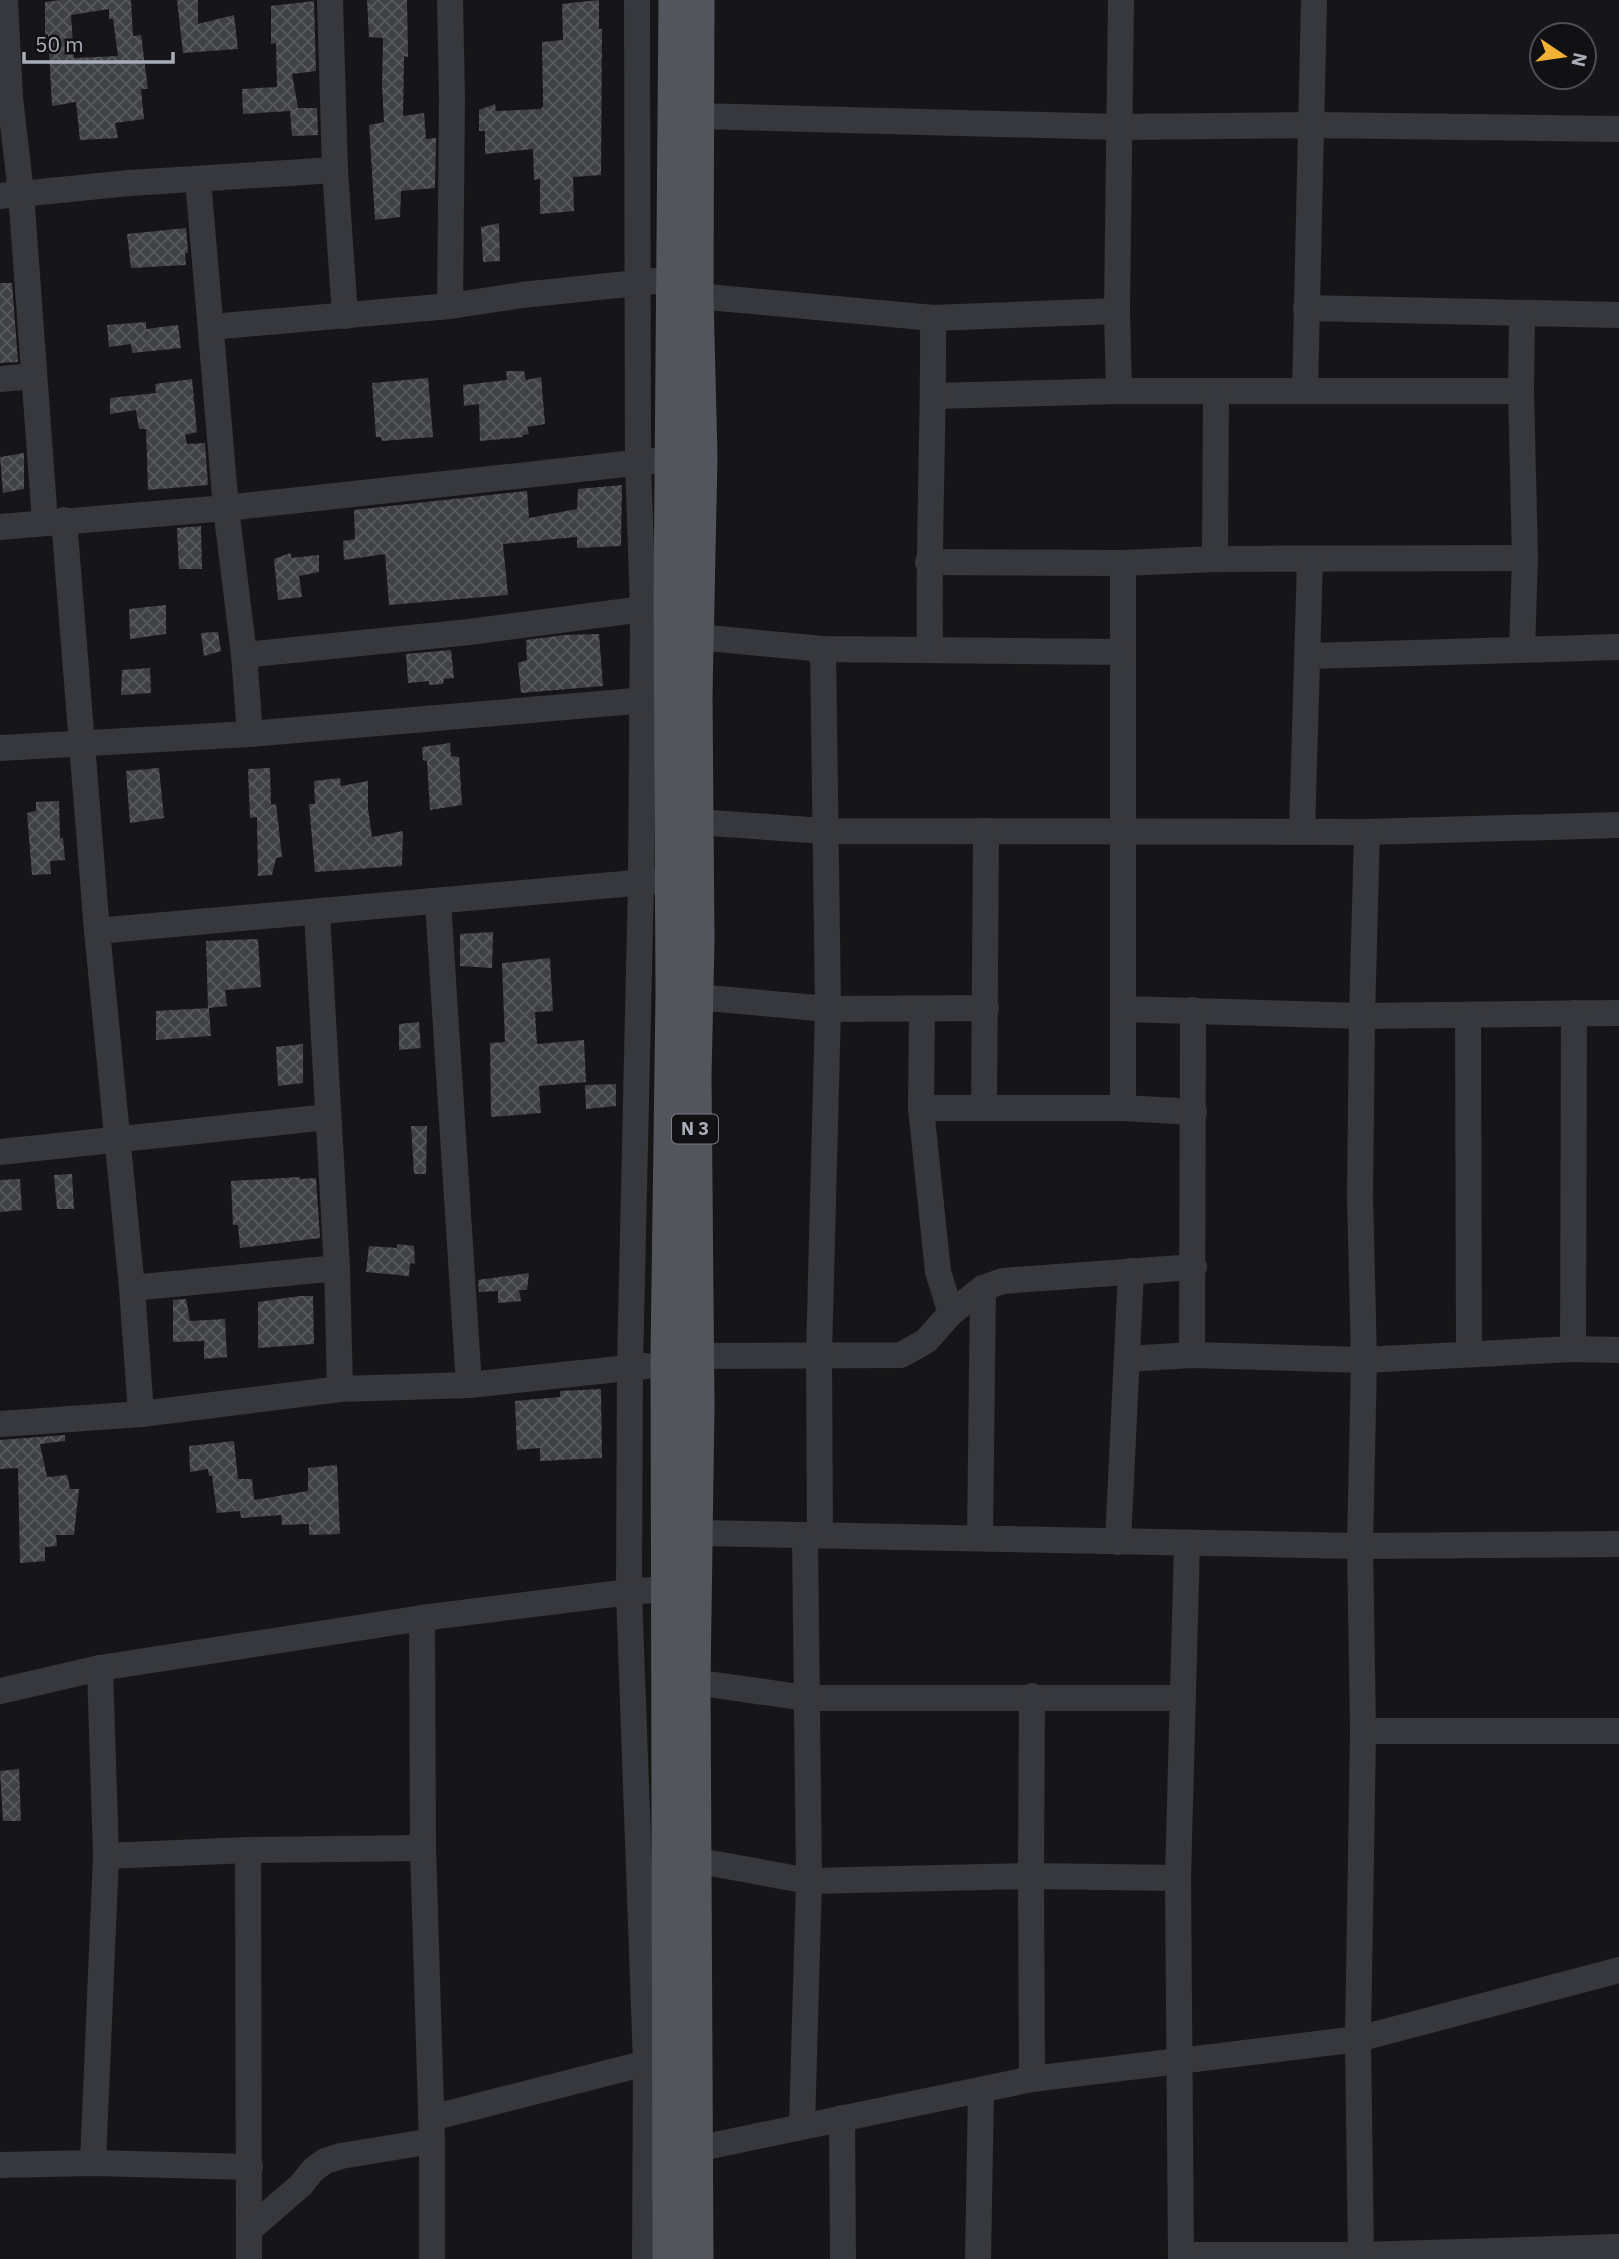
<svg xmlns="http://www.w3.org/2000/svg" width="1619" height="2259" viewBox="0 0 1619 2259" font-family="'IBM Plex Sans',sans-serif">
<defs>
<pattern id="building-cross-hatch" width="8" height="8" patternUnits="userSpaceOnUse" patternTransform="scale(1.75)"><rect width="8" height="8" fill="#404145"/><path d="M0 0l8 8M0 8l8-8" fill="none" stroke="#595a5e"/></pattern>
</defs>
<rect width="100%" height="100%" fill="#161618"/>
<g fill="url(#building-cross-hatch)" fill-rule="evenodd">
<path d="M 61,0 L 131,0 L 133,36 L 141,35 L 148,89 L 141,89 L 144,119 L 115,123 L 118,138 L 80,140 L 76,102 L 52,106 L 49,52 L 45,52 L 45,2 ZM 109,9 L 109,19 L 113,19 L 118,56 L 74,58 L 71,15 Z"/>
<polygon points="177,0 198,0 198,24 234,15 238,49 183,53"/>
<polygon points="367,0 407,0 408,57 404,56 403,116 424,113 426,139 436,138 435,188 401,191 400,217 375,220 369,125 384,122 382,86 383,38 369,37"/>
<polygon points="599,0 599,29 602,29 601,175 573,177 574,211 540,214 540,179 534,180 533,149 485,154 485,131 479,131 479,110 495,104 496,111 541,109 543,106 542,42 563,40 562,4"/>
<polygon points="314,1 316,71 292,74 298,108 317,108 318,135 292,136 290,111 243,114 242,89 277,87 276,43 271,44 271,6"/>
<polygon points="499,223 500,261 483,262 481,227"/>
<polygon points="186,228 188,253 185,253 186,265 131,268 127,234"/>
<polygon points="0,283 12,283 18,362 0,363"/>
<polygon points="146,322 146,329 178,325 181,348 132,353 131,344 109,347 107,325"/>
<polygon points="506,371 524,371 526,380 541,377 545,424 527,427 529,434 523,435 523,437 480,441 479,404 464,406 463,385 507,380"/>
<polygon points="428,378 433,437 382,441 381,437 376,437 372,383"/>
<polygon points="192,379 197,432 185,435 187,444 205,443 208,485 148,490 146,429 139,429 136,410 110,414 110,398 156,393 155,384"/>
<polygon points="24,453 24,489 3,493 0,457"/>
<polygon points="622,485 621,546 577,548 577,537 503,544 508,595 389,605 385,554 344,560 343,541 355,539 354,510 527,491 529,518 577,509 578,489"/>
<polygon points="201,526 202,569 179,569 177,528"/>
<polygon points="291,553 291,558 319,555 319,572 299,576 302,597 278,600 274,559"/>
<polygon points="166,605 166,634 130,639 129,609"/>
<polygon points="218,632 221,651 204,656 201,633"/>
<polygon points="599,634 603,686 521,693 518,663 527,660 526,640 564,635"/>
<polygon points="451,650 454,678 444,679 443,684 429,685 429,681 408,683 406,654"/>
<polygon points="150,668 151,693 121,695 122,670"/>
<polygon points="450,743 451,756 459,757 462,805 430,810 427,761 423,760 422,747"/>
<polygon points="159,768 164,818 130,823 126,771"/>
<polygon points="270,768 271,805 276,804 282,857 276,858 272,875 258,876 257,817 250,818 248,769"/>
<polygon points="340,778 341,786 368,781 368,808 372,837 403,831 402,866 315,872 309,804 315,804 314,781"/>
<polygon points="59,801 60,838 63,838 65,860 50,861 51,874 32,875 27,813 36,811 36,802"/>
<polygon points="493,932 492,968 460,966 460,934"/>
<polygon points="258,939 261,987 225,990 227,1006 208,1008 206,941"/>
<polygon points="550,958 553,1011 535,1012 537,1044 584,1040 586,1082 539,1086 541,1113 491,1117 490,1043 505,1042 502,963"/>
<polygon points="209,1008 211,1036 156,1040 156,1011"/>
<polygon points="419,1022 421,1048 399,1050 399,1024"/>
<polygon points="303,1044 303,1083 278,1086 276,1047"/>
<polygon points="616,1084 616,1106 586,1109 585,1085"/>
<polygon points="411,1126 427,1126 426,1174 414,1174"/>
<polygon points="72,1174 74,1209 57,1209 54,1175"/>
<polygon points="300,1177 300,1179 316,1178 320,1238 240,1248 238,1225 233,1225 231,1181"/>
<polygon points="20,1179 22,1210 0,1212 0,1180"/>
<polygon points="397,1244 414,1246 415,1264 410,1263 409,1276 366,1272 369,1246 397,1248"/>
<polygon points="529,1273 527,1290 519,1290 521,1301 498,1303 498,1291 479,1292 478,1280"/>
<polygon points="300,1296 313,1296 314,1344 258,1348 258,1302"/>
<polygon points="186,1299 190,1321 225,1319 227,1357 204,1359 204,1341 173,1342 173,1300"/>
<polygon points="601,1389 602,1458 540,1461 540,1448 517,1450 515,1401 560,1397 560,1391"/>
<polygon points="65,1435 65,1441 40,1444 47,1477 67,1475 70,1489 79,1489 74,1535 56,1535 57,1546 45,1547 45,1561 20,1563 18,1468 0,1469 0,1440"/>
<polygon points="234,1441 238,1479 252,1479 254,1500 308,1491 308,1468 337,1465 340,1534 309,1535 309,1524 282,1525 281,1515 241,1518 240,1511 217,1513 212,1476 209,1476 208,1469 190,1472 189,1446"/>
<polygon points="19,1769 21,1821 3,1821 0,1771"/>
</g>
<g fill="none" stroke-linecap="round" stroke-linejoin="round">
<g stroke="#37383d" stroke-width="26">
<polyline points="5,0 10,98 21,193 45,522"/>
<polyline points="330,0 335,170 345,316"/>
<polyline points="450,0 452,98 450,306"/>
<polyline points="637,0 638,462 643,609 641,882 630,1366 629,1592 646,2063 645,2259"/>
<polyline points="698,116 1118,127 1312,125 1619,129"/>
<polyline points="198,180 226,508 244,655 250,734"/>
<polyline points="0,196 129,183 335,170"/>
<polyline points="697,296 933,318 1117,311"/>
<polyline points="1306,308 1619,315"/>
<polyline points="211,327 450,306 522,295 656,281"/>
<polyline points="0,379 34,376"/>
<polyline points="1119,391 1117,311 1121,0"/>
<polyline points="1305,391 1314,0"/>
<polyline points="934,396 1119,391 1521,391"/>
<polyline points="64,520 97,931 132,1288 141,1414"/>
<polyline points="0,527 226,508 653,461"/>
<polyline points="1215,559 1216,391"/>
<polyline points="928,562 1123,563 1215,559 1525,558"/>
<polyline points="1123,563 1123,1108"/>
<polyline points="697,637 823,649 1122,652"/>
<path d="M 930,648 C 928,538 934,428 933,318"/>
<polyline points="1522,649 1525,558 1521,391 1522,314"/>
<polyline points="244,655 469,632 643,609"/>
<polyline points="1308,656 1619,647"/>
<polyline points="0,748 250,734 658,699"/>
<polyline points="697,822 824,831 1367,832 1619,825"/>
<polyline points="1302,831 1310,560"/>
<polyline points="438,902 469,1385"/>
<polyline points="317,913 337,1268 340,1389"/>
<polyline points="97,931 657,881"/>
<polyline points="697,997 828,1009 986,1008"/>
<polyline points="1123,1009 1362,1016 1619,1013"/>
<polyline points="922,1010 921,1108 938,1272 951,1313"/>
<polyline points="1468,1015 1469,1354"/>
<polyline points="984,1107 986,831"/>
<polyline points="921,1108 1123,1108 1194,1112"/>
<polyline points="0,1152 328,1117"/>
<polyline points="132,1288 337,1268"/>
<polyline points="1573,1349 1574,1013"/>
<polyline points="1192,1355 1193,1010"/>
<polyline points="696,1356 901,1355 926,1341 951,1313 983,1288 1003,1281 1194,1267"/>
<polyline points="1127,1359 1192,1355 1364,1360 1573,1349 1619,1350"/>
<polyline points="0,1424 141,1414 340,1389 469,1385 646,1366"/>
<polyline points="696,1533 1360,1546 1619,1544"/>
<polyline points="820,1535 819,1355 828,1009 823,649"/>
<polyline points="980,1538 983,1288"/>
<polyline points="1118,1542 1131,1271"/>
<polyline points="422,1618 423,1848 432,2141 432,2259"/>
<polyline points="694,1682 806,1698 1182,1698"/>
<polyline points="0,1691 100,1668 422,1618 629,1592 687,1587"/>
<polyline points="1363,1731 1619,1731"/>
<polyline points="248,1850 249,2259"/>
<polyline points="106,1856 248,1850 423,1848"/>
<polyline points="694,1860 809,1881 1031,1876 1178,1878"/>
<polyline points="1032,2079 1031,1876 1032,1696"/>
<polyline points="431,2118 646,2063"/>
<polyline points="842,2118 843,2259"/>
<polyline points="802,2126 809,1881 805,1536"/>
<polyline points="696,2149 1032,2079 1358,2039 1619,1970"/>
<polyline points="93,2163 106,1856 100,1668"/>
<polyline points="0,2165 93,2163 250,2167"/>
<polyline points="249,2230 301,2185 313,2170 325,2161 341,2156 432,2141"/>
<polyline points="1181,2255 1361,2255 1619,2247"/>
<polyline points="978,2259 981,2090"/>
<polyline points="1181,2259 1178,1878 1187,1543"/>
<polyline points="1361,2259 1358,2039 1363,1731 1360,1546 1364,1360 1360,1196 1362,1016 1367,832"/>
</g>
<g stroke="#53555c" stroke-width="33">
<polyline points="669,2259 667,1356 672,995 670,602 675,0"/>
<polyline points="697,2259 694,1682 698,1406 695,1076 698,941 696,695 701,457 697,296 698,0"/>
</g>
</g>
<g text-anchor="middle" stroke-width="5" stroke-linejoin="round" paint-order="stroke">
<rect fill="#111113" stroke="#7b7e86" stroke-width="2" x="672" y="1114.5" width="46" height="29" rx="5"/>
<g font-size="18" font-weight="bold" fill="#a8adb8">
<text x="695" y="1135">N 3</text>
</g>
</g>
<g transform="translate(1563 56) rotate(103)"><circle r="33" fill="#111113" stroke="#4d4f55" stroke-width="2"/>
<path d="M0-5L12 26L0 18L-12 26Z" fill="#f2b134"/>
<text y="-10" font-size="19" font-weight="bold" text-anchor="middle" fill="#a8adb8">N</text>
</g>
<path d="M24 52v10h149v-10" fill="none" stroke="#a8adb8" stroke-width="3.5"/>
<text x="35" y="52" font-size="21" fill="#a8adb8" stroke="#111113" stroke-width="5" paint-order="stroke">50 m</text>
</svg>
